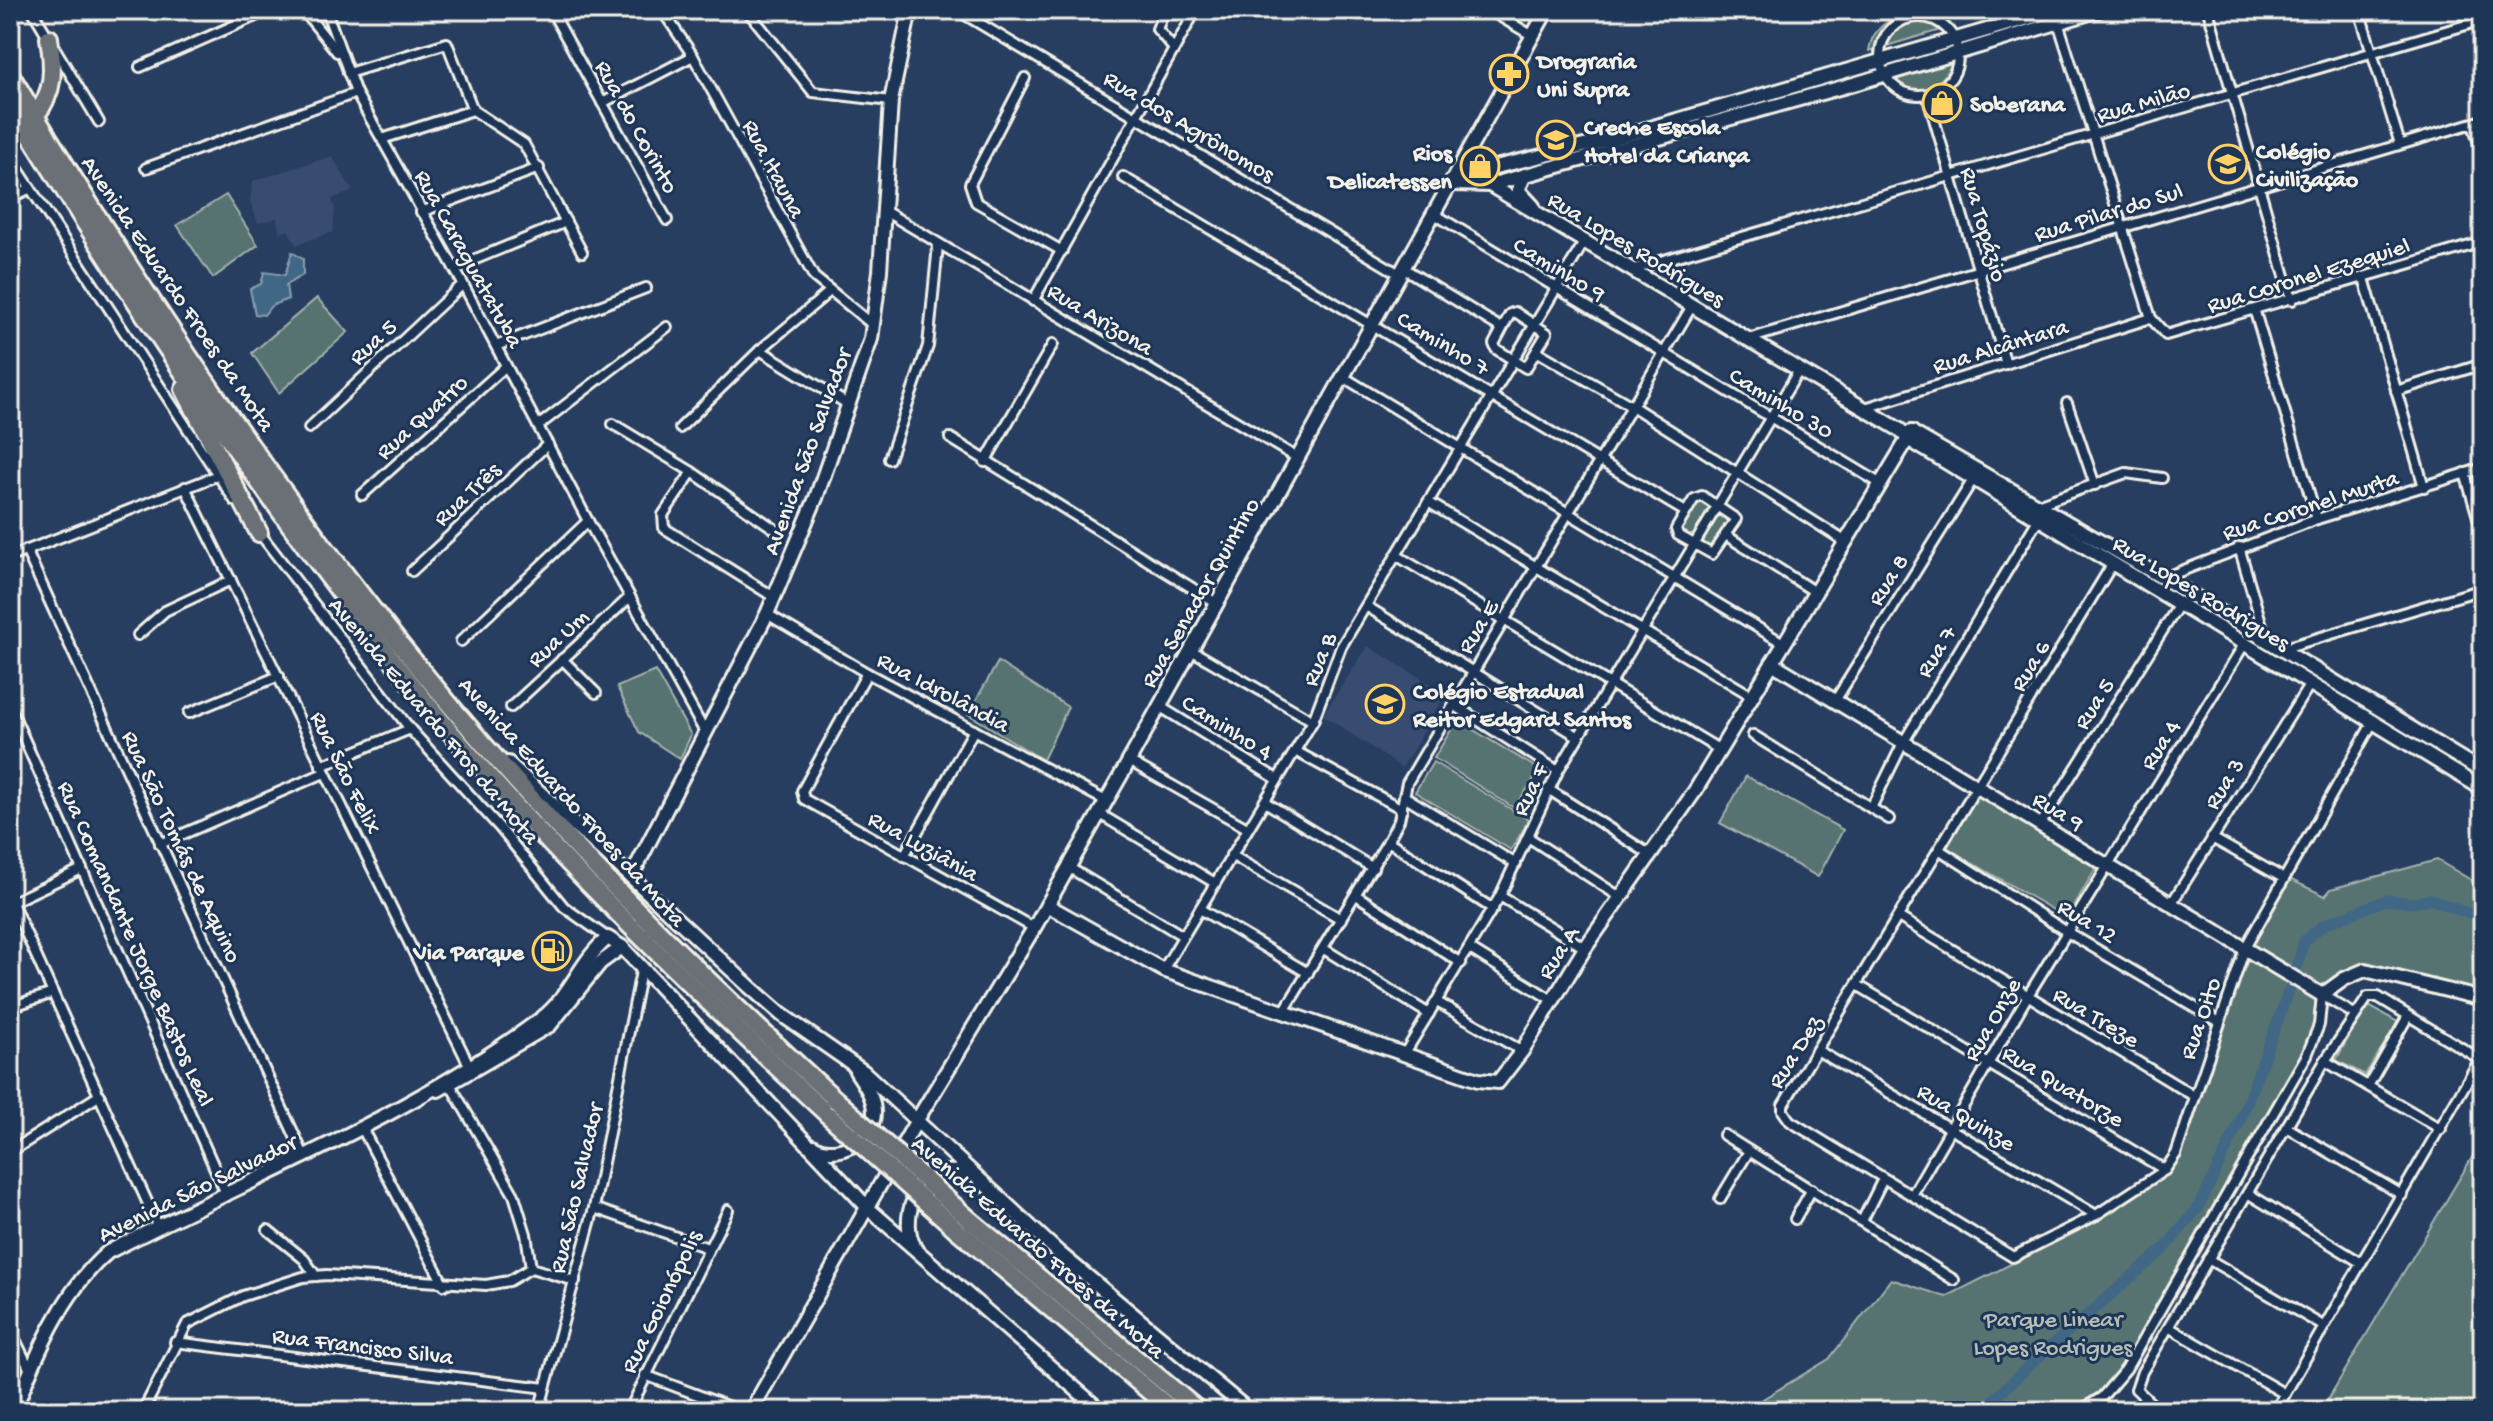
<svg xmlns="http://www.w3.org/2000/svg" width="2493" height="1421" viewBox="0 0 2493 1421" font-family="'Gochi Hand',sans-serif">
<rect width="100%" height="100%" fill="#273e61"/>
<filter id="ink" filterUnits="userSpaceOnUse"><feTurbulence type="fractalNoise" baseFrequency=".0125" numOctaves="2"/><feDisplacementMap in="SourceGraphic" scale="16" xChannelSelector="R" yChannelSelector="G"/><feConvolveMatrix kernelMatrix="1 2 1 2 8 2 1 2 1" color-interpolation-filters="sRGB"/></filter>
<g filter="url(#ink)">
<g fill="#374c70">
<polygon points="332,156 353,191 332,199 335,209 333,232 296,245 288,230 279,233 277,218 258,223 250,202 253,181"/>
<polygon points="1368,646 1446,694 1402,768 1323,715"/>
</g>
<g fill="#577371" stroke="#a6b2ac" stroke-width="2">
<path d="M 1902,14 L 1922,17 L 1944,29 L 1869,51 C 1871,31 1885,22 1902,14 Z"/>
<path d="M 1955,58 C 1940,94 1911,98 1878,80 Z"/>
<polygon points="226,195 258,245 213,278 177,225"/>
<polygon points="317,298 348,332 279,393 252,353"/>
<polygon points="1698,500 1729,519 1710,551 1678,531"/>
<polygon points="998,662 1068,707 1043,760 968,714"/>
<polygon points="655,671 691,735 680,759 639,732 617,687"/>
<polygon points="1457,720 1540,770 1514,808 1434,758"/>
<polygon points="1433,762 1529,820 1511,850 1415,792"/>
<polygon points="1746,776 1843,830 1818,877 1720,823"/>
<polygon points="1977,796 2097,866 2067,918 1947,848"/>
<polygon points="2437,860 2483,887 2483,1005 2367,971 2323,995 2321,1024 2124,1369 2100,1397 2081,1411 1743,1411 1829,1359 1891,1279 1946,1297 2019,1260 2165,1171 2175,1153 2242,948 2281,875 2325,896 2331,889"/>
<polygon points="2367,1005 2398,1022 2365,1075 2336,1060"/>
<polygon points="2483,1139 2483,1411 2321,1411"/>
</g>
<polygon fill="#3f6886" stroke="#879fad" stroke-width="2" points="292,252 303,259 303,275 286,285 288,299 271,306 264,315 255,314 250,289 261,284 264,272 285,275"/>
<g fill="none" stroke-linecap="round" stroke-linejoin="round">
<g stroke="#3f6886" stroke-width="11">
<polyline points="2296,970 2304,941 2323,925 2386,900 2414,903 2430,899 2483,919"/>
<polyline points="1982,1411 2035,1360 2165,1248 2199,1207 2241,1119 2291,985"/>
</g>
<defs>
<g id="street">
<polyline points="32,10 99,122"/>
<polyline points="303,10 337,52"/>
<polyline points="326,10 356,93 463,284 588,521 461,641"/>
<polyline points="551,10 667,220"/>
<polyline points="662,10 693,56 814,277 874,326"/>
<polyline points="747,10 813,92 891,101"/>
<polyline points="957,10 1401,275"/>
<polyline points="1165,10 1157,29 1174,49"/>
<polyline points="1489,10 1533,36"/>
<polyline points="2208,10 2292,300"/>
<polyline points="2359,10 2400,144"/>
<polyline points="1342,11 1342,10"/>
<circle cx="1919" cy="56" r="39"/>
<polyline points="2058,22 2151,318 2166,335 2483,242"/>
<polyline points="140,67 269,10"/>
<polyline points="348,73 447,43 473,110 524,144 582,252"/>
<polyline points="1025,78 970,184 976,202 1062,251"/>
<polyline points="1927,95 2006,364"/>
<polyline points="602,103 693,56"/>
<polyline points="2473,124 2483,156"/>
<polyline points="382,139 473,110"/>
<polyline points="10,157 235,501"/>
<polyline points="146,168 356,93"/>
<polyline points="1123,177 1684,511"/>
<polyline points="10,198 29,189"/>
<polyline points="883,210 1299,459"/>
<polyline points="421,212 539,168"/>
<polyline points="1436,215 1881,484"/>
<polyline points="454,268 566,222"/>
<polyline points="1405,269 1501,328"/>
<polyline points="1630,270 2483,20"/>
<polyline points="2364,278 2424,487"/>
<polyline points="1033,301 1196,10"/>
<polygon points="1515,312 1547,333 1526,368 1496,349 1494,344 1510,314"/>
<polyline points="2255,312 2317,519"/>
<polyline points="1745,340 2483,120"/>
<polyline points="496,346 646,288"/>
<polyline points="760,350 849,405"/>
<polyline points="1538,352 1632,406 1846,542"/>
<polyline points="1345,378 1783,643"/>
<polyline points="2396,391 2483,364"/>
<polyline points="2067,403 2095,485"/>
<polyline points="1862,409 2151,318"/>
<polyline points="613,424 692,472 779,532"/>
<polyline points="538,426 667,327"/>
<polyline points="309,428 463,284"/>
<polyline points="680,428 760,350 829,292"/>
<polyline points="950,438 1218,604"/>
<polyline points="889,459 928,346 938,245"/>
<polyline points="985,462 1053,344"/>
<polyline points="692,472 663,515 664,528 774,597"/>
<polyline points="2465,473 2483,534"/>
<polyline points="185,487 471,1069"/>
<polyline points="362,495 506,366"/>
<polygon points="1702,496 1736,519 1712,554 1678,535 1676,529 1694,499"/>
<polyline points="1428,502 1752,696"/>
<polyline points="2037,505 2126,473 2162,478"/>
<polyline points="588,521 706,734"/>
<polyline points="258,531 410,729 500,828 564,907 608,938"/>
<polyline points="1727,536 1815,592"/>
<polyline points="2239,547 2266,639"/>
<polyline points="26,550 305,1158"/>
<polyline points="1396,555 1720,750"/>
<polyline points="10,557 216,476"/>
<polyline points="2113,563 1783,1105 1783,1111 1790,1121 2013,1257 2096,1215 2165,1170 2176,1154 2245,948 2373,722"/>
<polyline points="412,571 548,444"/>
<polyline points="2163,578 2317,519 2483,468"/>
<polyline points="1366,606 1579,737"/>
<polyline points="767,614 867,673 1104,800"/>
<polyline points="138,635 165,611 231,580"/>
<polyline points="2281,649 2483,589"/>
<polyline points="1191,650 1313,721"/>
<polyline points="562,659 596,693"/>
<polyline points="867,673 802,791 804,799 1034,928"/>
<polyline points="1835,701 1974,478"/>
<polyline points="1454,705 1558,771"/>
<polyline points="1159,706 1277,779"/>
<polyline points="10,707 227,1196"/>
<polyline points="511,707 630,597"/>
<polyline points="189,713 279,676"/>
<polyline points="1753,735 1889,819"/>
<polyline points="1295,751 1402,809"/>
<polyline points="1129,761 1247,828"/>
<polyline points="321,766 410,729"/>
<polyline points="1548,789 1649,854"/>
<polyline points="1404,796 1516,864"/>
<polyline points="1265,802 1373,868"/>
<polyline points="1871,808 1903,743 2039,518"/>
<polyline points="1098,813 1215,883"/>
<polyline points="2040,825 2180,603"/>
<polyline points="1528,837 1620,897"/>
<polyline points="2212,838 2283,878"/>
<polyline points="1388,841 1493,909"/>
<polyline points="160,844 324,773"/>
<polyline points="1940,850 2067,932 2218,1021"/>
<polyline points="1231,855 1341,919"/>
<polyline points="904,856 974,730"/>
<polyline points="1068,867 1183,936"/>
<polyline points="1356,895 1461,963"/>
<polyline points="1500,896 1585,948"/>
<polyline points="10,898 158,1226"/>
<polyline points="10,903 82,869"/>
<polyline points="2171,904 2310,684"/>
<polyline points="1200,909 1308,973"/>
<polyline points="1900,918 2194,1096"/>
<polyline points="1324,949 1429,1014"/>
<polyline points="1470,949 1552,1000"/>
<polyline points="1163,970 1313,721 1341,647 1583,244"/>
<polyline points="1859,986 2165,1170"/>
<polyline points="1437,1002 1522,1051"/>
<polyline points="10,1007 53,993"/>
<polyline points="1283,1013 1388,841 1399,820 1407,783 1692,306"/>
<polyline points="1817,1050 2096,1215"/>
<polyline points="1405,1053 1500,896 1558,771 1798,372"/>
<polyline points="2325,1061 2441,1129"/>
<polyline points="447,1079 514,1195 526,1234 531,1268"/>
<polyline points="2368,1086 2408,1016"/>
<polyline points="2286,1127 2402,1195"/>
<polyline points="363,1130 444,1285"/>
<polyline points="1724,1135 1954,1280"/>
<polyline points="10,1152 100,1095"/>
<polyline points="2249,1194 2360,1262"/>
<polyline points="1912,1195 2027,997 2245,643"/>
<polyline points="1720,1199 1749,1151"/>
<polyline points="594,1208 708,1248"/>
<polyline points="1795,1219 1812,1189"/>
<polyline points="1863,1219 1883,1179"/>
<polyline points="268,1230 304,1259 316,1276"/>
<polyline points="2208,1259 2323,1326"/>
<polyline points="2170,1328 2285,1394"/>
<polyline points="10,1329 30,1370"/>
<polyline points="175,1342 545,1388"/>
<polyline points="645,1375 740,1411"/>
<polyline points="143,1411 187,1324 243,1296 303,1277 327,1275 486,1285 509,1281 531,1268 575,1281"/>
<polyline points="539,1411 594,1208 641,971"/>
<polyline points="629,1411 728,1210"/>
<polyline points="2080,1411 2102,1397 2126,1369 2307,1055 2319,1025 2322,995 2354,1014"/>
<polyline points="2159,1411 2136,1389 2142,1372 2325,1061 2368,997 2378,997 2483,1061"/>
<polyline points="2275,1411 2480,1059"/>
</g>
<g id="secondary">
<polyline points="1474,172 1605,141 2056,10"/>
<polyline points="1479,172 1490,185 1900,430 1908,439 2483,789"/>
<polyline points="1525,175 1518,190 1533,206"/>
<polyline points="1453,184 1490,185 1857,83 2100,10"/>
<polyline points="1911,432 2184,590 2483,772"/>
<polyline points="1772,663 2322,995 2344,979 2365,970 2483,999"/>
<polyline points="508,763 750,987 782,1015 864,1072 1058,1252 1249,1411"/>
<polyline points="632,875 767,614 816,498 871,339 880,271 891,101 910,10"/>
<polyline points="1047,905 1163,970 1478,1080 1498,1082 1522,1051 1585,948 1695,791 1912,432"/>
<polyline points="438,1090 550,1025 600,963 622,947"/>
<path d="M 813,1146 C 835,1161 874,1141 874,1112 C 874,1097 864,1083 856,1071"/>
<path d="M 914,1246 C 900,1219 915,1176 948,1172 C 956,1171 965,1173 973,1174"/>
<path d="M 14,1411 C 36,1356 62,1291 108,1252 C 255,1176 409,1117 542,1018 C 570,997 581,959 608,938 L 622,947 L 869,1209 L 1101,1411"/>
<polyline points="751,1411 917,1120 1034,928 1129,761 1547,10"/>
</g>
<g id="highway">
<path d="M 10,74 C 156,319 325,568 516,781 C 616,894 725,998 836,1100"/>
<path d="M 10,102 C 137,311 274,515 429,706 C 549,853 689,985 828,1115"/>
<path d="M 35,116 C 55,92 54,68 49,38"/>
<polyline points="184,389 259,533"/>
<polyline points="970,1220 1199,1411"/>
<polyline points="956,1229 1173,1411"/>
</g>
</defs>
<use href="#street" stroke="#f4f1e8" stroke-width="14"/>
<use href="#secondary" stroke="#f4f1e8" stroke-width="18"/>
<use href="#highway" stroke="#f4f1e8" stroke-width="22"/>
<use href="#street" stroke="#1d3557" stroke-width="8"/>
<use href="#secondary" stroke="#1d3557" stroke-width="12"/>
<use href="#highway" stroke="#6a7074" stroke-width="16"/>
<defs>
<g id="highway-bridge">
<polyline points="836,1100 970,1220"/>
<polyline points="828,1115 956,1229"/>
</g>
</defs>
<use href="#highway-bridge" stroke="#f4f1e8" stroke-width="22" stroke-linecap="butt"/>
<use href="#highway-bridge" stroke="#6a7074" stroke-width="16"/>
</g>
</g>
<defs>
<symbol id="pharmacy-ring" viewBox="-11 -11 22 22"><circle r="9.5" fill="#1d3557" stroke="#ffd166" stroke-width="1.5"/><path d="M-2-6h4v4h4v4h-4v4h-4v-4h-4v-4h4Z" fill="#ffd166"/></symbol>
<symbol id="shop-ring" viewBox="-11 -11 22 22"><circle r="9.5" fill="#1d3557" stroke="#ffd166" stroke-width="1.5"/><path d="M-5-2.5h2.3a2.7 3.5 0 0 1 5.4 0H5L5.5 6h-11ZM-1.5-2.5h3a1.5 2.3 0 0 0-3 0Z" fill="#ffd166"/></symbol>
<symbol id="school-ring" viewBox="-11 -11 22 22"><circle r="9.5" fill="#1d3557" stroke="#ffd166" stroke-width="1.5"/><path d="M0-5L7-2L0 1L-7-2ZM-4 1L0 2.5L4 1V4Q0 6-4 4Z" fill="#ffd166"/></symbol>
<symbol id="fuel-ring" viewBox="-11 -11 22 22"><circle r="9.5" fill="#1d3557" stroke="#ffd166" stroke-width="1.5"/><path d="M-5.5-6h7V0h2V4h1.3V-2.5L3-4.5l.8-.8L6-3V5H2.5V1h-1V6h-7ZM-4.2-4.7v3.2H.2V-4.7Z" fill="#ffd166"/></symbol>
</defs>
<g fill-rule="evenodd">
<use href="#pharmacy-ring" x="1487" y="52" width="44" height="44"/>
<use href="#shop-ring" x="1920" y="81" width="44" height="44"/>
<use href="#school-ring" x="1534" y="118" width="44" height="44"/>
<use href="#school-ring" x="2206" y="142" width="44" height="44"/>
<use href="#shop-ring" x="1458" y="144" width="44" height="44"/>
<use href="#school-ring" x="1363" y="682" width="44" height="44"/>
<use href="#fuel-ring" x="530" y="929" width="44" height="44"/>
</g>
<g text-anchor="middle" stroke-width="6" stroke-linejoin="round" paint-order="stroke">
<g font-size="24" font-weight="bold" fill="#f4f1e8" stroke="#1d3557" text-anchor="start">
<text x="1537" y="68">Drograria<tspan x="1537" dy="28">Uni Supra</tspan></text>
<text x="1970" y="111">Soberana</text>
<text x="1584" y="134">Creche Escola<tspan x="1584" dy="28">Hotel da Criança</tspan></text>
<text x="2256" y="158">Colégio<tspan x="2256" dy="28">Civilização</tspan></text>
<text x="1452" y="160" text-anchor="end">Rios<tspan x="1452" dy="28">Delicatessen</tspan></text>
<text x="1413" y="698">Colégio Estadual<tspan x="1413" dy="28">Reitor Edgard Santos</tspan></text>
<text x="524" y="959" text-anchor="end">Via Parque</text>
</g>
<g font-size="24" fill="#f4f1e8" stroke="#1d3557">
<text transform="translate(2143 101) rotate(-16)" y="8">Rua Milão</text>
<text transform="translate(1190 125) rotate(31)" y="8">Rua dos Agrônomos</text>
<text transform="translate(638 126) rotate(61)" y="8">Rua do Corinto</text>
<text transform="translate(775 168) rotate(62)" y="8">Rua Itauna</text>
<text transform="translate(2108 211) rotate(-17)" y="8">Rua Pilar do Sul</text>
<text transform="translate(1985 224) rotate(74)" y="8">Rua Topázio</text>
<text transform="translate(1637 248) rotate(31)" y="8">Rua Lopes Rodrigues</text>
<text transform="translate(470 258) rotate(61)" y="8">Rua Caraguatatuba</text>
<text transform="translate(1560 268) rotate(31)" y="8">Caminho 9</text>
<text transform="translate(2308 274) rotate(-17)" y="8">Rua Coronel Ezequiel</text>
<text transform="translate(179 293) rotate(56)" y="8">Avenida Eduardo Froes da Mota</text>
<text transform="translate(1101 318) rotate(31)" y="8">Rua Arizona</text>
<text transform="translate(372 341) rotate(-43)" y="8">Rua 5</text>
<text transform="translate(1444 342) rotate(31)" y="8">Caminho 7</text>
<text transform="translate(2000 345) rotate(-17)" y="8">Rua Alcântara</text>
<text transform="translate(1782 402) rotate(31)" y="8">Caminho 30</text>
<text transform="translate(421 416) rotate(-42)" y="8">Rua Quatro</text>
<text transform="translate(806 451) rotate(-70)" y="8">Avenida São Salvador</text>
<text transform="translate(466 493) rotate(-43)" y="8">Rua Três</text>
<text transform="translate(2310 504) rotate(-18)" y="8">Rua Coronel Murta</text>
<text transform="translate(1887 579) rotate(-58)" y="8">Rua 8</text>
<text transform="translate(1199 592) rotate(-60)" y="8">Rua Senador Quintino</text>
<text transform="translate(2202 592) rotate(31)" y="8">Rua Lopes Rodrigues</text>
<text transform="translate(1477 626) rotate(-59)" y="8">Rua E</text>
<text transform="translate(557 637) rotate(-43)" y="8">Rua Um</text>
<text transform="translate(1935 651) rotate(-59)" y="8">Rua 7</text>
<text transform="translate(1318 659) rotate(-68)" y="8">Rua B</text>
<text transform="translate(2029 665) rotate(-59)" y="8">Rua 6</text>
<text transform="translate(944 691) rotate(28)" y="8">Rua Idrolândia</text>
<text transform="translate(2093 703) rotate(-58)" y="8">Rua 5</text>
<text transform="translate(435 720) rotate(50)" y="8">Avenida Eduardo Fros da Mota</text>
<text transform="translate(1228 726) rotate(32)" y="8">Caminho 4</text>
<text transform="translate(2159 744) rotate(-58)" y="8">Rua 4</text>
<text transform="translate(347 772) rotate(64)" y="8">Rua São Felix</text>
<text transform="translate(2223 783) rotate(-58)" y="8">Rua 3</text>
<text transform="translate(1529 789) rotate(-65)" y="8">Rua F</text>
<text transform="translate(573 801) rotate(48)" y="8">Avenida Eduardo Froes da Mota</text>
<text transform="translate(2059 810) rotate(31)" y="8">Rua 9</text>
<text transform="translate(924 845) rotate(29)" y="8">Rua Luziânia</text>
<text transform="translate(183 846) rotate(65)" y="8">Rua São Tomás de Aquino</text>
<text transform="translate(2088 920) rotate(31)" y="8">Rua 12</text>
<text transform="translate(137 943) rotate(66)" y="8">Rua Comandante Jorge Bastos Leal</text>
<text transform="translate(1557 952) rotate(-58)" y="8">Rua A</text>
<text transform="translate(2097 1016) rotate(31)" y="8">Rua Treze</text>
<text transform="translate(2199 1018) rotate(-71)" y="8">Rua Oito</text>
<text transform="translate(1991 1019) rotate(-60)" y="8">Rua Onze</text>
<text transform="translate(1794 1051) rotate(-58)" y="8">Rua Dez</text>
<text transform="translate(2064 1085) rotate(31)" y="8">Rua Quatorze</text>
<text transform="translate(1967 1116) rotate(31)" y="8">Rua Quinze</text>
<text transform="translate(197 1187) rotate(-26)" y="8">Avenida São Salvador</text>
<text transform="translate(575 1188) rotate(-77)" y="8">Rua São Salvador</text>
<text transform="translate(1039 1246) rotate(41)" y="8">Avenida Eduardo Froes da Mota</text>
<text transform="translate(660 1301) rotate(-64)" y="8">Rua Goionópolis</text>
<text transform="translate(363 1345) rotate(7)" y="8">Rua Francisco Silva</text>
</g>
<g font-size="24" fill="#b5bfb8" stroke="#1d3557">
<text x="2053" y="1326">Parque Linear<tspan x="2053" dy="28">Lopes Rodrigues</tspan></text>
</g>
</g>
<rect width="2493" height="1421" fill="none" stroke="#1d3557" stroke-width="40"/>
<rect x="20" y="20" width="2453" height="1381" fill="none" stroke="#f4f1e8" stroke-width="3" filter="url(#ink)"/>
</svg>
